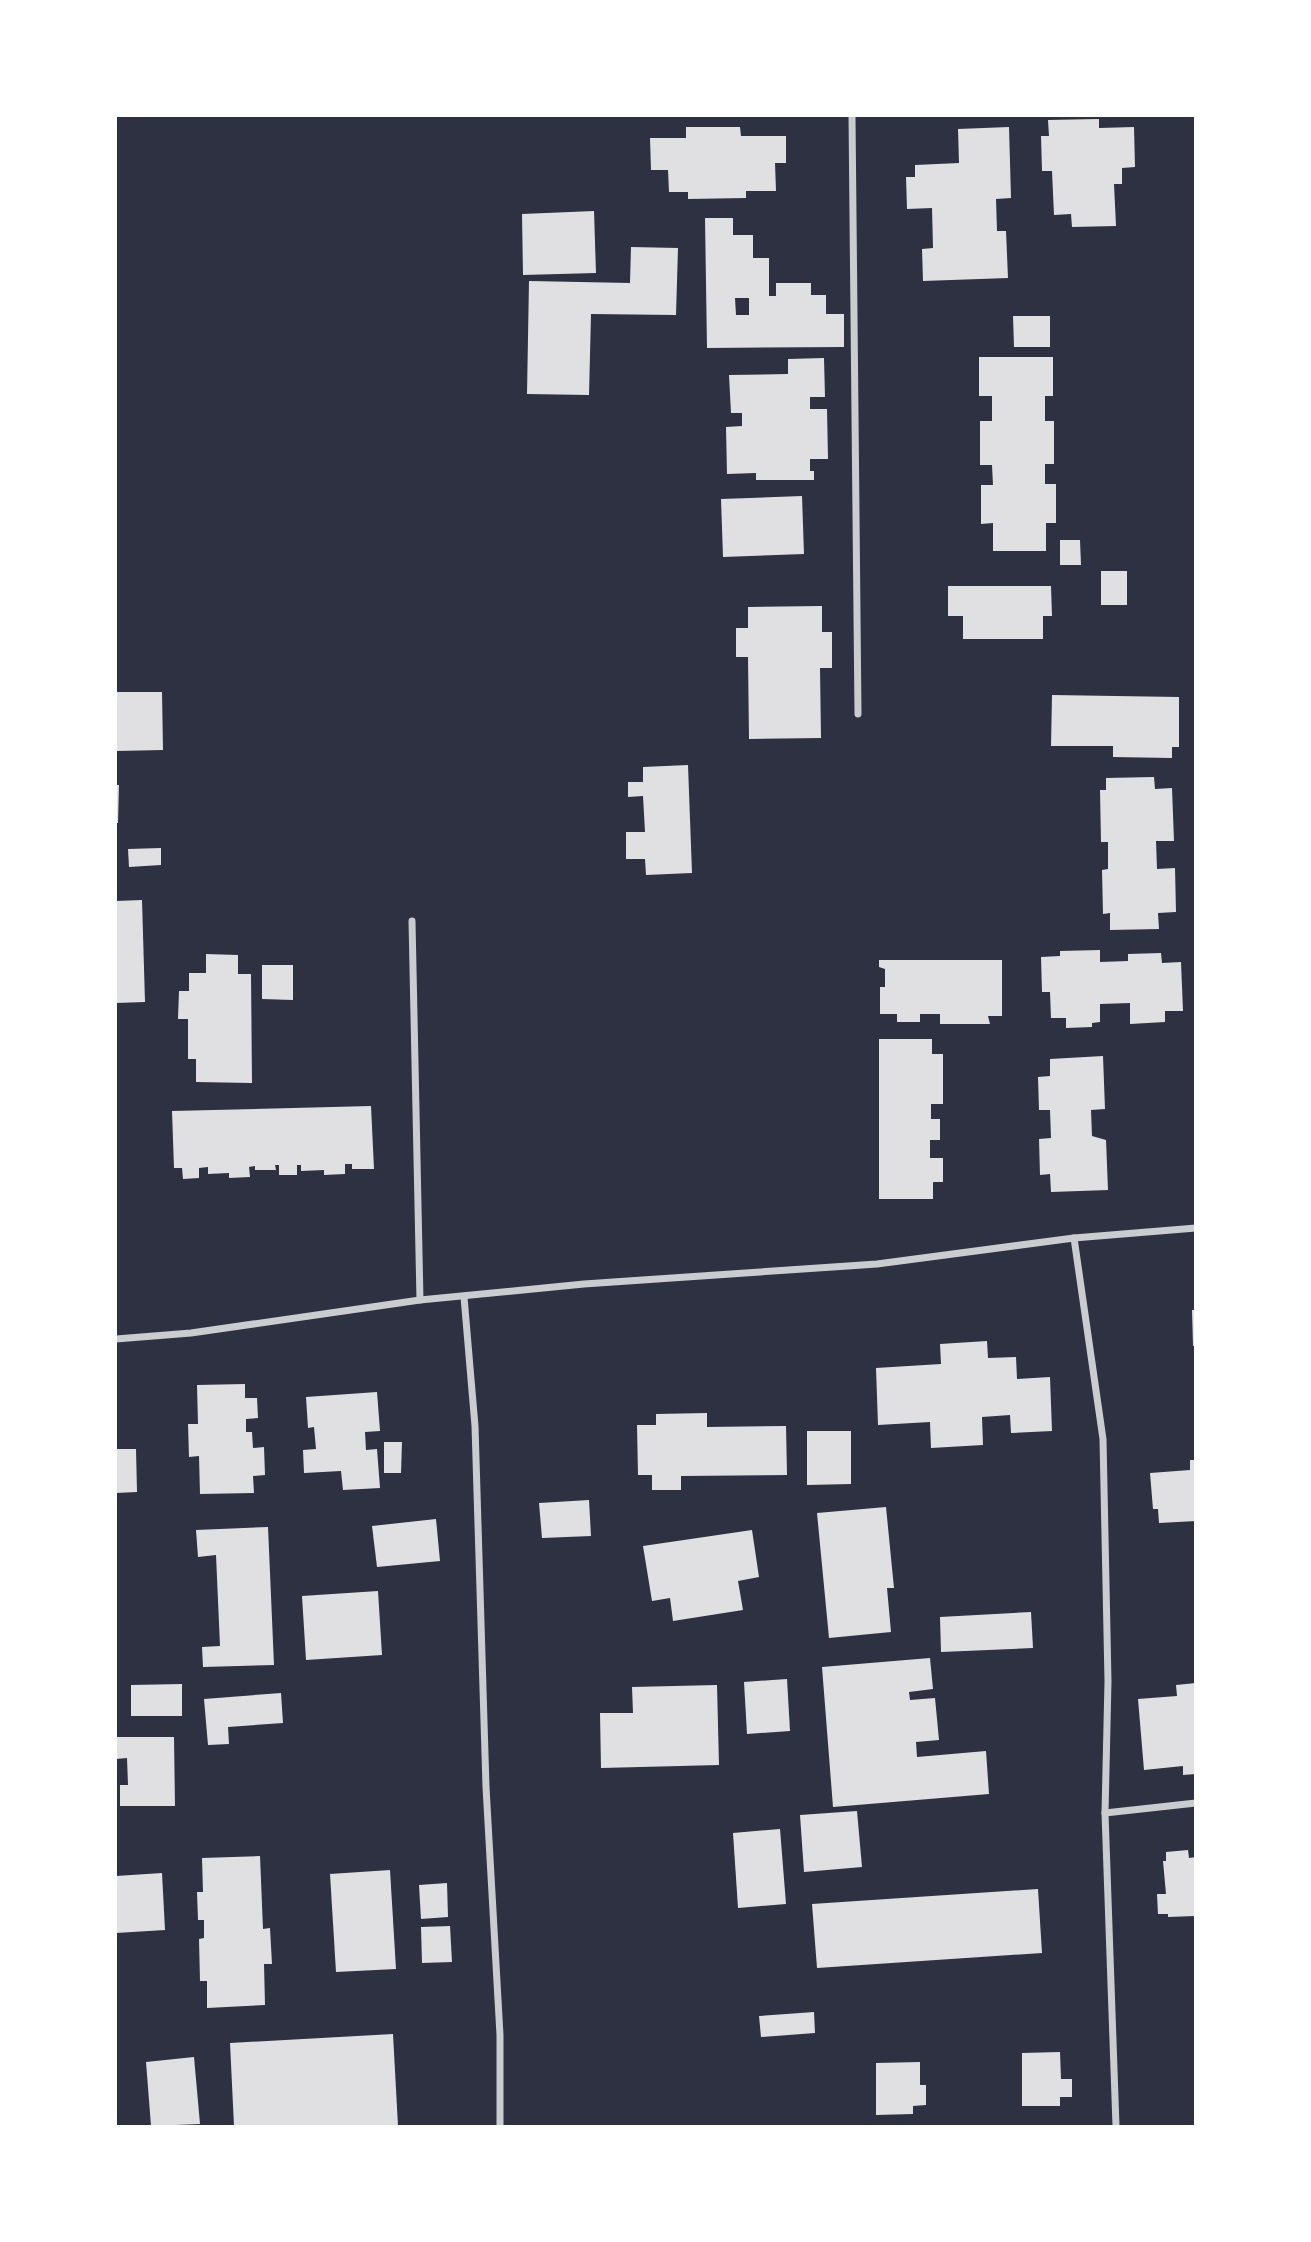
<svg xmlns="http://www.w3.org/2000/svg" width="1311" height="2242" viewBox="0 0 1311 2242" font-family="'Alegreya Sans',sans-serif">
<rect width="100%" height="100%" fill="#2d3142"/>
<g fill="#e0e0e3" fill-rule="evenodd">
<polygon points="1099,119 1099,128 1134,127 1135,167 1122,168 1122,184 1114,184 1116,226 1072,227 1071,214 1054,215 1052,171 1042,171 1041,136 1049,136 1048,120"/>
<polygon points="686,127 740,127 741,136 786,136 786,163 775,163 776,191 746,191 746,198 688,199 688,192 669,192 668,170 651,170 650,138 686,138"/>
<polygon points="1009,127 1011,198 996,199 997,231 1006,231 1008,278 923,281 922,249 933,248 932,208 907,209 906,177 915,177 915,165 959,163 958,129"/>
<polygon points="594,211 596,273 523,275 522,214"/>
<path d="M 705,218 L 733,218 L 733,235 L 753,235 L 753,258 L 769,258 L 769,296 L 776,296 L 776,283 L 811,283 L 811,295 L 826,295 L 826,314 L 844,314 L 844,347 L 707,348 ZM 735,298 L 749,298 L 749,315 L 736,315 Z"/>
<polygon points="631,247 678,248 676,315 591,314 589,395 527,394 529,281 630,283"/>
<polygon points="1013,316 1050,316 1050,347 1014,347"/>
<polygon points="979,357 1053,357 1053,396 1045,396 1045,421 1054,421 1054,464 1045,464 1045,484 1056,484 1056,523 1046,523 1046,551 993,551 993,523 981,524 981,485 993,485 992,465 980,465 980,421 992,421 992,396 979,396"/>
<polygon points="824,358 825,397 810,397 810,409 827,409 828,459 810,459 810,471 814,471 814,480 756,480 756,473 727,474 726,427 742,426 742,413 731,413 729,375 788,374 788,359"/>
<polygon points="802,496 804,554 723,557 721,499"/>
<polygon points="1060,540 1080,540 1081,565 1060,565"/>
<rect x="1101" y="571" width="26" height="34"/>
<polygon points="948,586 1051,586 1052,616 1043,616 1043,639 963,639 963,616 948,616"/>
<polygon points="822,606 822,632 832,632 832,668 820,668 821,738 749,739 748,657 736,657 736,628 748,628 748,607"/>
<polygon points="116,692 162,692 163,750 116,751"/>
<polygon points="1052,695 1179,697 1179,747 1172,747 1172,758 1113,757 1113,746 1051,746"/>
<polygon points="688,765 692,873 646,875 645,859 626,859 626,832 645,832 643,796 628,797 628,782 643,782 643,767"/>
<polygon points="1154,777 1155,789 1172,788 1174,841 1156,841 1157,869 1175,868 1176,912 1158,913 1159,929 1110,930 1110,913 1103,914 1102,870 1108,869 1108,842 1101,842 1100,790 1106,790 1106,778"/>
<polygon points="116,785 119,785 118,823 116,823"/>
<polygon points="161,848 161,865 129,867 128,849"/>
<polygon points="142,900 145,1002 116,1003 116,901"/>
<polygon points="1100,950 1100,962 1128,961 1128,954 1161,953 1162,963 1181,962 1183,1011 1165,1011 1165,1022 1130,1024 1130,1003 1100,1004 1100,1022 1092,1023 1092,1027 1066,1028 1066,1018 1051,1018 1050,992 1042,992 1041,957 1060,956 1060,951"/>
<polygon points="206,954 238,955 238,974 251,974 252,1083 196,1082 196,1059 188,1059 188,1019 178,1019 179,991 189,991 189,973 206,973"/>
<polygon points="879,960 1002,960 1002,1016 988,1016 990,1024 940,1024 940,1014 920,1014 920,1022 897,1022 897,1014 880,1014 880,987 885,987 885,969 879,967"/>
<polygon points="262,965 293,965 293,1000 262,999"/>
<polygon points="879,1039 932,1039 932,1054 943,1054 943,1104 931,1104 931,1119 940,1119 940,1140 930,1140 930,1158 943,1158 943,1182 933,1182 933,1199 879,1199"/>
<polygon points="1103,1056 1105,1109 1091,1110 1092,1136 1106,1140 1108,1190 1051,1192 1050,1174 1040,1175 1039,1139 1051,1138 1050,1110 1039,1110 1038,1077 1050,1076 1050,1059"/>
<polygon points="371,1106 374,1169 352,1169 352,1164 345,1164 345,1174 324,1175 324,1170 301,1171 301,1165 297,1165 297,1175 279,1175 279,1165 275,1165 276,1170 255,1170 255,1166 249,1167 250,1177 229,1178 229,1173 208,1174 208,1167 199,1168 199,1178 183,1179 182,1168 174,1168 172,1111"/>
<polygon points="1192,1310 1196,1310 1196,1346 1193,1346"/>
<polygon points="987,1341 988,1358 1016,1357 1017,1379 1050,1377 1052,1431 1011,1433 1010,1415 982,1417 983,1445 931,1448 930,1422 878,1425 876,1368 941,1364 940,1344"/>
<polygon points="245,1384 245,1398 257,1398 258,1418 246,1419 246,1432 252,1432 253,1448 264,1447 265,1475 253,1476 254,1493 200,1494 199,1456 189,1457 188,1424 198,1424 197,1385"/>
<polygon points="377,1392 380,1431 365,1432 366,1450 377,1449 380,1488 343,1490 341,1471 304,1473 303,1450 316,1449 314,1427 308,1428 306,1397"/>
<polygon points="707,1413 707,1427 786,1426 787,1475 681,1476 681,1490 652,1490 652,1475 638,1475 637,1425 656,1425 656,1414"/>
<polygon points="807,1431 851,1431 851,1484 807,1485"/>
<polygon points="384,1442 402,1442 401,1473 384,1473"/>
<polygon points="116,1449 136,1449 137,1492 116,1493"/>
<polygon points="1190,1460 1196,1460 1196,1521 1159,1523 1158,1509 1153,1509 1150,1473 1190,1470"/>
<polygon points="589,1500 591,1536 542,1538 539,1503"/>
<polygon points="886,1507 894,1588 887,1588 891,1632 829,1638 817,1513"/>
<polygon points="436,1519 440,1561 377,1567 372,1526"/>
<polygon points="268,1527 274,1665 203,1667 202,1647 220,1646 216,1555 198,1557 196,1530"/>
<polygon points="752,1530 759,1577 738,1581 743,1610 673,1621 670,1598 652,1601 643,1546"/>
<polygon points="378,1591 382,1655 306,1660 302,1596"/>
<polygon points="1031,1612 1033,1648 941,1652 940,1617"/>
<polygon points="930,1658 933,1689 909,1692 910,1700 935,1698 939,1740 916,1742 917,1757 986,1751 989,1794 833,1807 822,1667"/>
<polygon points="787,1679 790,1731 747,1734 744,1682"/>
<polygon points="1196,1683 1196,1774 1183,1775 1183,1766 1144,1770 1138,1699 1177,1696 1176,1685"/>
<polygon points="182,1684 182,1716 131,1716 131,1685"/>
<polygon points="717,1685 719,1765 601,1768 600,1713 633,1713 632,1687"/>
<polygon points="281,1693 283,1723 228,1727 229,1744 208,1745 204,1699"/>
<polygon points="116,1737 174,1737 175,1806 120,1806 120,1785 128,1785 127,1758 116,1759"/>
<polygon points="857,1811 862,1867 804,1872 800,1815"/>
<polygon points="780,1829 786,1904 738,1908 733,1833"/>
<polygon points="1188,1850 1189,1858 1196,1857 1195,1916 1168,1917 1168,1914 1158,1914 1157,1894 1166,1894 1163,1861 1166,1861 1166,1852"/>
<polygon points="260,1856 263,1929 270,1928 272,1964 264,1964 265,2005 207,2008 207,1981 200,1981 199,1939 204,1938 204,1920 198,1920 197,1892 203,1892 202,1858"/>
<polygon points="390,1870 396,1969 336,1972 330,1874"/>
<polygon points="162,1873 165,1930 116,1933 116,1876"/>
<polygon points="447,1883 448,1917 421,1919 419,1885"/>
<polygon points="1038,1889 1042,1953 817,1968 812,1904"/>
<polygon points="450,1926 452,1962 422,1963 421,1927"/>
<polygon points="814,2012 815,2033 761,2037 759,2016"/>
<polygon points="393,2034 398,2126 234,2126 230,2043"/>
<polygon points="1060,2052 1061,2079 1072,2079 1072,2097 1060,2097 1060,2106 1022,2106 1022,2053"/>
<polygon points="194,2057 200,2124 151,2126 146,2062"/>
<polygon points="920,2062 920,2085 926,2085 926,2105 913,2106 913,2114 876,2115 876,2063"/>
</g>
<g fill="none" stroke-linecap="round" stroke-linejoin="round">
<g stroke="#caccd0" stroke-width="7">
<polyline points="852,116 858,714"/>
<polyline points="412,921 420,1300"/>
<polyline points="1074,1238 1103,1439 1108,1681 1105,1813 1116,2126"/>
<polyline points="464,1297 475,1426 486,1787 500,2035 500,2126"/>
<polyline points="116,1339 191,1333 420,1300 584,1284 877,1264 1074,1238 1196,1228"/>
<polyline points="1105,1813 1196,1803"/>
</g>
</g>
<rect width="1311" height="2242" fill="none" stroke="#ffffff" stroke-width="234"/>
</svg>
